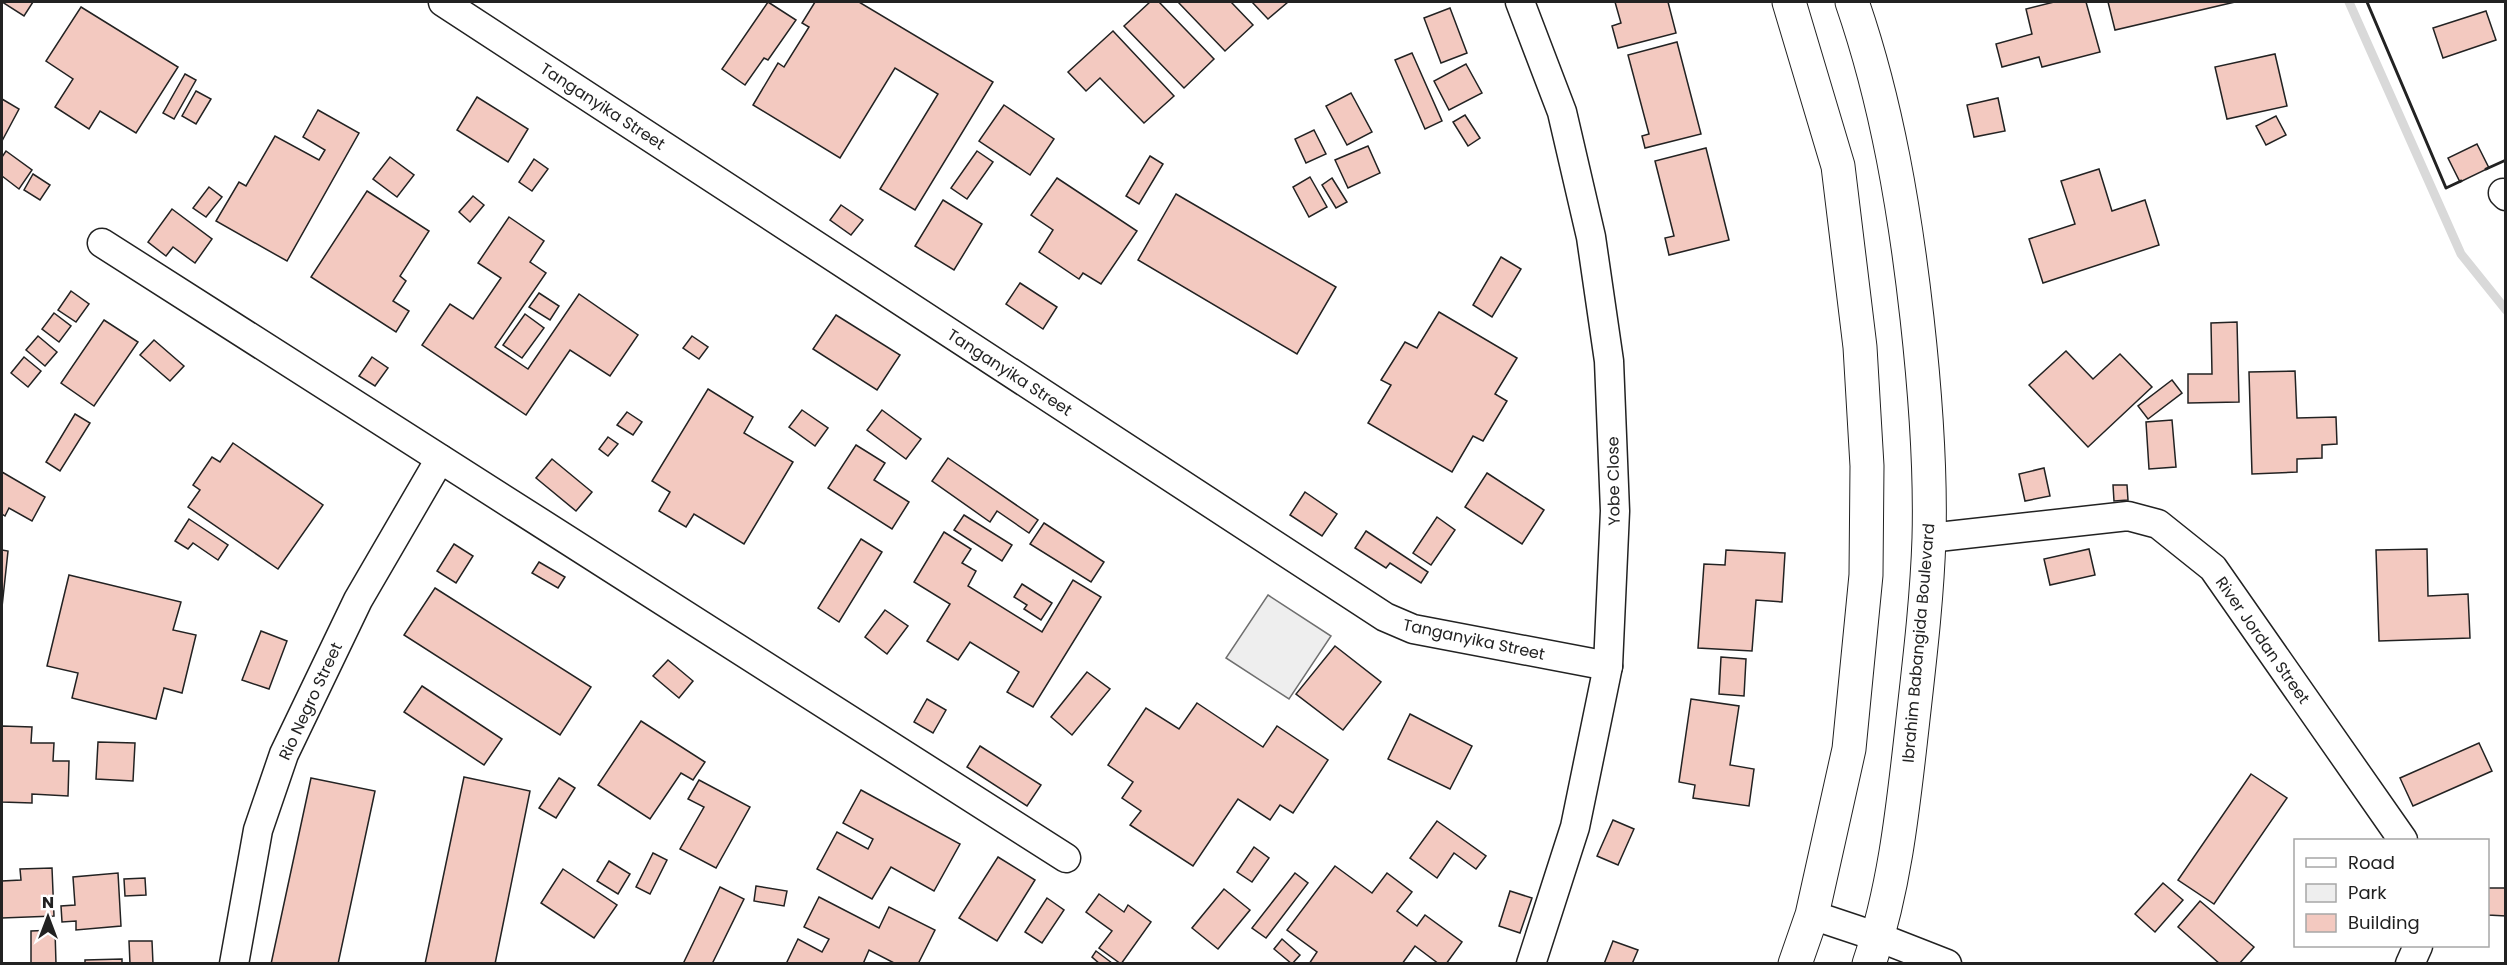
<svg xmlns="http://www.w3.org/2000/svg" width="2507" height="965" viewBox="0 0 2507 965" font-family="Poppins,sans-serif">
<rect width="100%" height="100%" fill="#fff"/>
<polygon fill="#eee" stroke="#6f6f6f" stroke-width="1.5" points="1268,595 1331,636 1289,699 1226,658"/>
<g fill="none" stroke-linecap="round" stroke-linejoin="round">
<polyline stroke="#d9d9d9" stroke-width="9" points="2349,2 2461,254 2506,310"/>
</g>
<g fill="#f3c9c0" stroke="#222" stroke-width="1.5">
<polygon points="2,2 33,2 24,16"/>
<polygon points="768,2 796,20 768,60 764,58 745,85 722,69"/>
<polygon points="815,2 859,2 993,82 915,210 880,189 938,94 895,68 840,158 753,105 778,63 784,67 809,27 802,23"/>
<polygon points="1150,2 1159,2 1214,59 1184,88 1124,26"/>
<polygon points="1178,2 1231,2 1253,25 1225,51"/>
<polygon points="1252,2 1288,2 1268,19"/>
<polygon points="1615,2 1668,2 1676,33 1618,48 1612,26 1621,23"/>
<polygon points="2054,2 2086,2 2100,52 2042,67 2039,57 2002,67 1996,44 2032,34 2026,9"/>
<polygon points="2108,2 2235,2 2115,30"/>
<polygon points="81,7 178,67 136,133 100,111 89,129 55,107 73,79 46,61"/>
<polygon points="1450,8 1467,53 1441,63 1424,18"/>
<polygon points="2486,11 2496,40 2443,58 2433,28"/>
<polygon points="1113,31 1174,96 1144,123 1100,78 1086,91 1068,72"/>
<polygon points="1677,42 1701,134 1645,148 1642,136 1649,134 1628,55"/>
<polygon points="1412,53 1442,121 1425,129 1395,60"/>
<polygon points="2275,54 2287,106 2227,119 2215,67"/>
<polygon points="1466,64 1482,93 1449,110 1434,81"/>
<polygon points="185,74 196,80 174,119 163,113"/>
<polygon points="196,91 211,99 196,124 182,116"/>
<polygon points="1351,93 1372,132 1347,145 1326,106"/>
<polygon points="477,97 528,129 508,162 457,130"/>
<polygon points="1998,98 2005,131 1974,137 1967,105"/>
<polygon points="2,99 19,109 2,141"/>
<polygon points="1004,105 1054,139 1030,175 979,141"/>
<polygon points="318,110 359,133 287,261 216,221 239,182 246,186 275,136 319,160 325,150 303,137"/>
<polygon points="1465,115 1480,138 1468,146 1453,122"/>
<polygon points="2276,116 2286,135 2266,145 2256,126"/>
<polygon points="1314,130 1326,154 1306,163 1295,139"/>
<polygon points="2477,144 2489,168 2460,182 2448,158"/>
<polygon points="1368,146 1380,173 1348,188 1335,160"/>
<polygon points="1706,148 1729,240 1669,255 1665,238 1674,236 1655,161"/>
<polygon points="6,151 32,170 19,189 2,176 2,157"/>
<polygon points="977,151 993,162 967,199 951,188"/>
<polygon points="1150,156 1163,164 1139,204 1126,196"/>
<polygon points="390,157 414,175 397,197 373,179"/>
<polygon points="534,159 548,169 532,191 519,182"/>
<polygon points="2099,169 2112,211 2145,200 2159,245 2043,283 2029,239 2075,224 2061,181"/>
<polygon points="33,174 50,185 40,200 24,190"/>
<polygon points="1310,177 1327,207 1309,217 1293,187"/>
<polygon points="1057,178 1137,231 1101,284 1083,273 1079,279 1039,252 1053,230 1031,215"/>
<polygon points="1332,178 1347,202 1336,208 1322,185"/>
<polygon points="209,187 222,197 206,217 193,208"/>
<polygon points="367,191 429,231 400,276 406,281 393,301 409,311 396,332 311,277"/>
<polygon points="1176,194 1336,287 1297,354 1138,260"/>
<polygon points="473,196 484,205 470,222 459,212"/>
<polygon points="943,200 982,224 954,270 915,246"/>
<polygon points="841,205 863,220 851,235 830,220"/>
<polygon points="172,209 212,239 195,263 173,247 166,256 148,242"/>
<polygon points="509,217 544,241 530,262 546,273 495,347 528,369 579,294 638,335 610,376 570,350 526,415 422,345 450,304 473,319 501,278 478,263"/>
<polygon points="1501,257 1521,269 1492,317 1473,305"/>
<polygon points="1020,283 1057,307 1043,329 1006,304"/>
<polygon points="71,291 89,304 76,322 58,310"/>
<polygon points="539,293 559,306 550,320 529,307"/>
<polygon points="1439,312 1517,358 1495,394 1507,401 1483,441 1473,436 1452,472 1368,423 1391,385 1381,380 1405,342 1417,348"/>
<polygon points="54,313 71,326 59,342 42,329"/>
<polygon points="525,314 544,328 522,358 503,345"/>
<polygon points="836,315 900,355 877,390 813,349"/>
<polygon points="104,320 138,342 94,406 61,383"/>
<polygon points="2237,322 2239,402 2188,403 2188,374 2212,374 2211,323"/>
<polygon points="38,336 57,352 45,366 26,350"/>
<polygon points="692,336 708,347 699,359 683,348"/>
<polygon points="154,340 184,366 170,381 140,355"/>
<polygon points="2066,351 2093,379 2120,354 2152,387 2088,447 2029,385"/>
<polygon points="24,357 41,371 28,387 11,373"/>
<polygon points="372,357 388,368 375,386 359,376"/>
<polygon points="2295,371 2297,418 2336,417 2337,444 2322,445 2322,458 2297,459 2297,472 2252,474 2249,372"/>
<polygon points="2172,380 2182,393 2148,419 2138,406"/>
<polygon points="708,389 753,417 744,433 793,462 744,544 694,514 686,527 659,511 670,492 652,481"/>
<polygon points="802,410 828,428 815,446 789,427"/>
<polygon points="882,410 921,439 906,459 867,430"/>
<polygon points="627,412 642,422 633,435 617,425"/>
<polygon points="75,414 90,423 60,471 46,462"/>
<polygon points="2172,420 2176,467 2149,469 2146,422"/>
<polygon points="608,437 618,444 608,456 599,449"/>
<polygon points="233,443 323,505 278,569 188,507 200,490 193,485 212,457 220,462"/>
<polygon points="856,445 885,463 874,480 909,502 892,529 828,488"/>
<polygon points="948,458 1038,520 1029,533 997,511 990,522 932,481"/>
<polygon points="552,459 592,492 576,511 536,478"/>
<polygon points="2044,468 2050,496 2025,501 2019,474"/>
<polygon points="2,472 45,497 32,521 9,508 5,516 2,514"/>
<polygon points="1487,473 1544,510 1522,544 1465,507"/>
<polygon points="2113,485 2127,485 2128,500 2114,501"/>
<polygon points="1305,492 1337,514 1322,536 1290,515"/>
<polygon points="964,515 1012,545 1002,561 954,530"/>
<polygon points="1437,517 1455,530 1431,565 1413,553"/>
<polygon points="189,519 228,545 218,560 193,543 188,549 175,541"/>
<polygon points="1044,523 1104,562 1091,582 1030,544"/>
<polygon points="1366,531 1428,572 1421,583 1390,563 1386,568 1355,548"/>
<polygon points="944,532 971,549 962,563 976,571 968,586 1042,632 1073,580 1101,597 1033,707 1007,692 1019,672 970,642 958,660 927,641 950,604 914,582"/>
<polygon points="861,539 882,552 839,622 818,608"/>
<polygon points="454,544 473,556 456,583 437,571"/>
<polygon points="2089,549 2095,575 2050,585 2044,559"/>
<polygon points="2427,549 2428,596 2468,594 2470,638 2379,641 2376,550"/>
<polygon points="2,550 8,551 2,607"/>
<polygon points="1726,550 1785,553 1782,602 1756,600 1752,651 1698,648 1704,564 1725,565"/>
<polygon points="539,562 565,577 558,588 532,573"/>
<polygon points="69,575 181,602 173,630 196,635 182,693 164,688 156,719 72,698 78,673 47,666"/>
<polygon points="1022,584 1052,603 1041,620 1024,609 1027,605 1014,597"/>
<polygon points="435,588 591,687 560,735 404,635"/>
<polygon points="885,610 908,626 887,654 865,637"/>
<polygon points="261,631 287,641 269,689 242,680"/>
<polygon points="1335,646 1381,682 1343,730 1296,694"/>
<polygon points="1721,657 1746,659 1744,696 1719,694"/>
<polygon points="668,660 693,681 679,698 653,676"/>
<polygon points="1087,672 1110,689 1072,735 1051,717"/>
<polygon points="422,686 502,739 484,765 404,712"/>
<polygon points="927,699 946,710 933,733 914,722"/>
<polygon points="1691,699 1739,706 1730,765 1754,769 1749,806 1693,798 1695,785 1679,782"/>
<polygon points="1197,703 1263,747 1277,726 1328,760 1293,813 1280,805 1270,820 1238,799 1193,866 1130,825 1141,811 1122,798 1133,782 1108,765 1146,708 1179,729"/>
<polygon points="1410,714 1472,746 1450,789 1388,759"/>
<polygon points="641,721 705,762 693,780 681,773 650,819 598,785"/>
<polygon points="2,726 32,727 31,743 54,743 53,761 69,761 68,796 32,794 32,803 2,802"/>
<polygon points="98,742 135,743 133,781 96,779"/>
<polygon points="2479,743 2492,771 2413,806 2400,778"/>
<polygon points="980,746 1041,785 1027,806 967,767"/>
<polygon points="2251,774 2287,798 2214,904 2178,880"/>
<polygon points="464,777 530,791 495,964 425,964"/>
<polygon points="311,778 375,791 338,964 271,964"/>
<polygon points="559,778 575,788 556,818 539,808"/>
<polygon points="699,780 750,807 716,868 680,849 704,807 688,799"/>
<polygon points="861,790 960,844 934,891 891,867 872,899 817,869 837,832 868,849 873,839 843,823"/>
<polygon points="1613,820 1634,829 1618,865 1597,856"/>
<polygon points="1437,821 1486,856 1476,869 1454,853 1437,878 1410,858"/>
<polygon points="1254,847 1269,858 1252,882 1237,872"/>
<polygon points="653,853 667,860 650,894 636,887"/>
<polygon points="998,857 1035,880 997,941 959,918"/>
<polygon points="609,861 630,874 618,894 597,881"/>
<polygon points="1335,866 1372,893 1387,873 1412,892 1397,911 1417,926 1425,915 1462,942 1446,964 1439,964 1415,946 1402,964 1309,964 1317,952 1287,930"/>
<polygon points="52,868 54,916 2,918 2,881 21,880 20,869"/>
<polygon points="563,869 617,905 594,938 541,903"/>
<polygon points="118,873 121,926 76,930 76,921 62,922 61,906 75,905 73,877"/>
<polygon points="1295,873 1308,883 1266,938 1252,928"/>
<polygon points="145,878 146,895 125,896 124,879"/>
<polygon points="2163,883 2183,900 2155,932 2135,914"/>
<polygon points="756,886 787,891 784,906 754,901"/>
<polygon points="720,887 744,899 712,964 683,964"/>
<polygon points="2488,888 2506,888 2506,916 2488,915"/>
<polygon points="1224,889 1250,910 1218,949 1192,928"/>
<polygon points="1510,891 1532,898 1520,933 1499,926"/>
<polygon points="1099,894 1124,912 1128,905 1151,922 1121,964 1099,948 1112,931 1086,912"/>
<polygon points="819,897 879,928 889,907 935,930 918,964 896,964 869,950 863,964 786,964 798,939 822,952 829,939 804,927"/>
<polygon points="1047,898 1064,910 1042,943 1025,932"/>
<polygon points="2200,901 2254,947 2239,964 2220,964 2178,927"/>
<polygon points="55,930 56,964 31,964 31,931"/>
<polygon points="1282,939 1300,955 1292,964 1274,949"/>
<polygon points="129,941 152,941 153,964 130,964"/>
<polygon points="1613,941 1638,950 1632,964 1604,964"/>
<polygon points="1096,951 1112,963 1112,964 1100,964 1092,957"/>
<polygon points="122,959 122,964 85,964 85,960"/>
</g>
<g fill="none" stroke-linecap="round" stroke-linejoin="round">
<defs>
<g id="minor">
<polyline points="443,2 1385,617 1413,629 1608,666"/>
<polyline points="1520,2 1562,112 1591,237 1609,361 1615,511 1608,666 1575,827 1531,964"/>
<polyline points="2503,193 2506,196"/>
<polyline points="102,243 1066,858"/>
<polyline points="1929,538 2128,516 2158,524 2213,568 2403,840"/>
<polyline points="1812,915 1878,937 1947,964"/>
<polyline points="234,964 258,830 284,754 358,600 440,459"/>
<polyline points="2410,964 2418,946"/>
</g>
<g id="tertiary">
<polyline points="1789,2 1838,166 1860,347 1867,466 1866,575 1849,749 1812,915 1795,964"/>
<path d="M 1852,2 C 1887,103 1905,211 1917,318 C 1925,390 1931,464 1929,538 C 1927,601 1919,665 1912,728 C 1903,807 1895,887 1869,964"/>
</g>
</defs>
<use href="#minor" stroke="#222" stroke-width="31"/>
<use href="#tertiary" stroke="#222" stroke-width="35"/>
<use href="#minor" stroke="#fff" stroke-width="28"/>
<use href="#tertiary" stroke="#fff" stroke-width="33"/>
<g stroke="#222" stroke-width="3">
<polyline points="2367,2 2446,188 2461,181"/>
<polyline points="2486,169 2506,160"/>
</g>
</g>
<g text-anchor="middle" stroke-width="4.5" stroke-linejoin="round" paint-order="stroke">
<g font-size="16" fill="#222" stroke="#fff">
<text transform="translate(603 106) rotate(33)" y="6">Tanganyika Street</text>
<text transform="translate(1010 372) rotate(33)" y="6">Tanganyika Street</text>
<text transform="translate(1613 481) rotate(-91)" y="6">Yobe Close</text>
<text transform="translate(1474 639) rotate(12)" y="6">Tanganyika Street</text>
<text transform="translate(2263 640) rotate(55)" y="6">River Jordan Street</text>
<text transform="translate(1918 643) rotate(-85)" y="6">Ibrahim Babangida Boulevard</text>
<text transform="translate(310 701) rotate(-65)" y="6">Rio Negro Street</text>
</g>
</g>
<rect width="2507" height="965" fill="none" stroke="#222222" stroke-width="6"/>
<rect x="2294" y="839" width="195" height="108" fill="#ffffff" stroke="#a7a7a7" stroke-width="1.5"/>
<rect x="2306" y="858" width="30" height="9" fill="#ffffff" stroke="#a7a7a7" stroke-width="1.5"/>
<text x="2348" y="869" font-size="18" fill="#222222">Road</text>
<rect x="2306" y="884" width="30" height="18" fill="#eeeeee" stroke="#a7a7a7" stroke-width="1.5"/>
<text x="2348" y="899" font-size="18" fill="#222222">Park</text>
<rect x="2306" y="914" width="30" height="18" fill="#f3c9c0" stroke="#a7a7a7" stroke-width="1.5"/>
<text x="2348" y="929" font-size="18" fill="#222222">Building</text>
<g transform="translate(48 917)" stroke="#ffffff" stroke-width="4.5" paint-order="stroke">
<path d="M0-4.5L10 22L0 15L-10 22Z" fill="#222222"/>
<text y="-9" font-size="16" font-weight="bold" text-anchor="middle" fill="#222222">N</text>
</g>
</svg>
